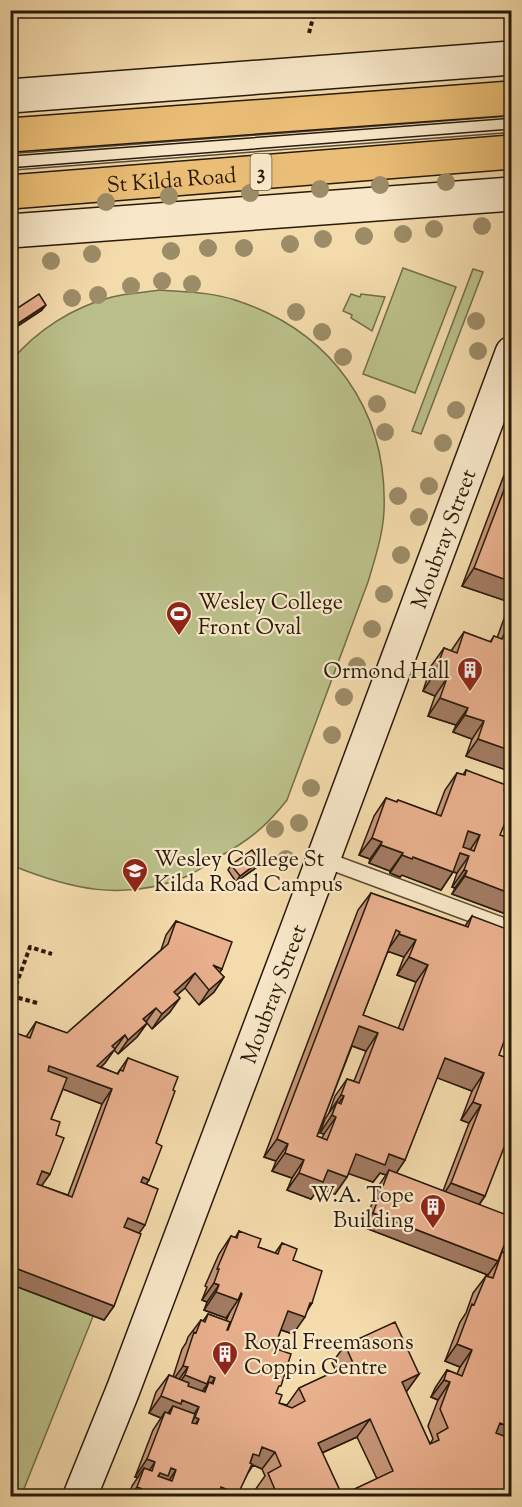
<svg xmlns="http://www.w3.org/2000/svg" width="522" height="1507" viewBox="0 0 522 1507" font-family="'Sorts Mill Goudy',serif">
<rect width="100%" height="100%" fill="#f4dbac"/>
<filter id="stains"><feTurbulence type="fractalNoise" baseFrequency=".00333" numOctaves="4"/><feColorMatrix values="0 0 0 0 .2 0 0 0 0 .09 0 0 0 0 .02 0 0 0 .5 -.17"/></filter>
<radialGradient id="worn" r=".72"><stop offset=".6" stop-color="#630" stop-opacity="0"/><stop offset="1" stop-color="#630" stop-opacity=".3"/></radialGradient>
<g fill="#bbc08a" stroke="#726d4a" stroke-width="1.5">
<polygon points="403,268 456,287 415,393 363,374"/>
<polygon points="473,269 483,272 421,434 412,431"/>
<path d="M 159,290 C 184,292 211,292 235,300 C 331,331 388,410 384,511 C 383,534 375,559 368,582 L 287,800 C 265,828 248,841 217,858 C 207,865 196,872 185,877 C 123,902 70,889 11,865 L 11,361 C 37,330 73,307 112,297 C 127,293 143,293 159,290 Z"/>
<polygon points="351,294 360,297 361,294 385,297 372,331 351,318 352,315 343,311"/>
<polygon points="10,1281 94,1314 21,1496 11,1496"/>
</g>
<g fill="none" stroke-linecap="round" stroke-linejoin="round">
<defs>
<g id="lane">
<polyline points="10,162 512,124"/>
<polyline points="323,859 512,929"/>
</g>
<g id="secondary">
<polyline points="10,96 512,58"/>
<polyline points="10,231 512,194"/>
<path id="s1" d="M 80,1496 L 123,1390 L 296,932 L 512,353"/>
</g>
<g id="primary">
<polyline points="10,135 512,98"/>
<path id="s2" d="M 10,192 L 512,152"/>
</g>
</defs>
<use href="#lane" stroke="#5b4a32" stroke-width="18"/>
<use href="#secondary" stroke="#281a0a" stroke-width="36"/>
<use href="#primary" stroke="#281a0a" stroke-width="36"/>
<g stroke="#281a0a" stroke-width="4" stroke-dasharray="4.5 3" stroke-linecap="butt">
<polyline points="309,33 315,10"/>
<polyline points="37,1003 12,996 30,947 52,954"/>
</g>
<use href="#lane" stroke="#f8e8c9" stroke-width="15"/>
<use href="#secondary" stroke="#f8e8c9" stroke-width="33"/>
<use href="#primary" stroke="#eabe76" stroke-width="33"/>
<g stroke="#281a0a" stroke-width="1.5">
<polyline points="10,156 512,118"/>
<polyline points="10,168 512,129"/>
</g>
</g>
<g fill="#9c8c68">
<circle cx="446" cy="182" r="9"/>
<circle cx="380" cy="185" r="9"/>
<circle cx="320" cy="189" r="9"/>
<circle cx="250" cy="193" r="9"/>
<circle cx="169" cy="196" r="9"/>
<circle cx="106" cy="202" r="9"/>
<circle cx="482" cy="226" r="9"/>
<circle cx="434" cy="229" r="9"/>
<circle cx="403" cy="234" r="9"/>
<circle cx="364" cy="236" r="9"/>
<circle cx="323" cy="239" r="9"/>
<circle cx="290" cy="244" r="9"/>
<circle cx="208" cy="248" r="9"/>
<circle cx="244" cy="248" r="9"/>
<circle cx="171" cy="251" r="9"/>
<circle cx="92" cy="254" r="9"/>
<circle cx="51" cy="261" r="9"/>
<circle cx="162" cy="281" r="9"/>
<circle cx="192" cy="284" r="9"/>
<circle cx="131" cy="286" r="9"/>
<circle cx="98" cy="295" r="9"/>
<circle cx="72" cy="298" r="9"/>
<circle cx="296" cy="312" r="9"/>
<circle cx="476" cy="321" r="9"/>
<circle cx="322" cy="332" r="9"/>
<circle cx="478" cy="351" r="9"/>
<circle cx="343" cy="357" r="9"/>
<circle cx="377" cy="404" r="9"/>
<circle cx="456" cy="410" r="9"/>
<circle cx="385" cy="432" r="9"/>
<circle cx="443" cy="443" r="9"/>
<circle cx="429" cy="486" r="9"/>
<circle cx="398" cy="496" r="9"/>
<circle cx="419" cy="517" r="9"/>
<circle cx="401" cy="555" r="9"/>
<circle cx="384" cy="594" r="9"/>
<circle cx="372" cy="629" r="9"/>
<circle cx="357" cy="666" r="9"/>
<circle cx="344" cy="697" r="9"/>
<circle cx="332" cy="735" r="9"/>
<circle cx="311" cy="788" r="9"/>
<circle cx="299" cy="823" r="9"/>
<circle cx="275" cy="829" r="9"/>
<circle cx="286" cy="859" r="9"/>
</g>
<g fill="#c8977a" stroke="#281a0a" stroke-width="1.5" fill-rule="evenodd">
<polygon points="42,310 10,331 10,313"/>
<polygon points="512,454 512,603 462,586"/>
<polygon points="512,605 512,772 466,756 472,739 453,732 456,725 428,716 435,696 423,691 431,666 444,648 451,651 464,632 490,642 494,636 497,638 506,613"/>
<polygon points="466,770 504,790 500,835 504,837 512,816 512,922 504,919 506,914 452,894 455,888 452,887 457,873 453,872 441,890 402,875 400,877 390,873 390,871 369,863 370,859 359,855 374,816 386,798 396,802 398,800 436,814 445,790 457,773 463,775"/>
<polygon points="260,861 257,867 236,882 228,870 231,865"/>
<path d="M 371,893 L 465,926 L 472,916 L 499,1055 L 507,1072 L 508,1134 L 485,1196 L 479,1205 L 500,1255 L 502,1252 L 510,1285 L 507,1318 L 512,1320 L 512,1429 L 506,1437 L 512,1439 L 512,1485 L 503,1497 L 258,1497 L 255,1490 L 265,1476 L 262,1469 L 253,1465 L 248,1473 L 236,1497 L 128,1497 L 132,1486 L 138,1477 L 135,1477 L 153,1430 L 161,1418 L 149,1413 L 156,1392 L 169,1375 L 173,1377 L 182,1349 L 186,1343 L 188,1337 L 201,1320 L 203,1321 L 208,1314 L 226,1321 L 230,1312 L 226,1318 L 204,1310 L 207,1302 L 202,1300 L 207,1287 L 205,1286 L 219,1254 L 231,1236 L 235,1238 L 239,1231 L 258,1247 L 275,1253 L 282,1243 L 293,1260 L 312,1303 L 293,1334 L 281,1330 L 274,1348 L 276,1393 L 279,1403 L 287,1405 L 299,1388 L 336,1371 L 332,1363 L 345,1345 L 419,1374 L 406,1392 L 430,1444 L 433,1439 L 428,1426 L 438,1400 L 431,1397 L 435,1388 L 447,1370 L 457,1374 L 460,1367 L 445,1361 L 460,1322 L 466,1313 L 473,1293 L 486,1276 L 488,1276 L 488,1275 L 363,1227 L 379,1185 L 386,1175 L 380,1173 L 373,1182 L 349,1173 L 335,1194 L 319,1188 L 311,1199 L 287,1190 L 292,1178 L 272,1171 L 276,1161 L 264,1157 L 358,910 ZM 388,951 L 404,957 L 397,975 L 416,982 L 398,1029 L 363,1015 ZM 352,1046 L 366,1051 L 354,1081 L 347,1079 L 335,1096 L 329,1113 L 325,1119 L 320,1133 L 324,1134 L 322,1138 L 317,1136 ZM 437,1077 L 472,1091 L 461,1120 L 469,1123 L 443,1191 L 396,1173 L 405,1160 ZM 357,1437 L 377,1479 L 342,1495 L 322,1453 Z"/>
<path d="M 176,921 L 222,969 L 219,973 L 224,977 L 214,992 L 199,1005 L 185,988 L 177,995 L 170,1012 L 152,1029 L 147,1023 L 137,1037 L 118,1054 L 114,1050 L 105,1063 L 101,1067 L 117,1074 L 128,1058 L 173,1090 L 156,1143 L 149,1180 L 146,1184 L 139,1233 L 114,1306 L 104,1320 L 10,1284 L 10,1031 L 26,1037 L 36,1022 L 67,1033 L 161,950 L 166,935 ZM 63,1089 L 102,1104 L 68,1195 L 42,1186 L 56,1135 L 51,1119 Z"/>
</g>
<g fill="#a37b63" stroke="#281a0a" stroke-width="1.5">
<polygon points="46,305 42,310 10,331 14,326"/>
<polygon points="474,568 512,582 512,603 462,586"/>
<polygon points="435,673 447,678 435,696 423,691"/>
<polygon points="440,698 468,708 456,725 428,716"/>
<polygon points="465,715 484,721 472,739 453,732"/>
<polygon points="478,739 512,751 512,772 466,756"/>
<polygon points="468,831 480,835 468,853 456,848"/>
<polygon points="372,838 382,842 370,859 359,855"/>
<polygon points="381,845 403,853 390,871 369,863"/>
<polygon points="460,853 469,856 457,873 448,870"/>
<polygon points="402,855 413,857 453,872 441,890 402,875 400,877 390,873"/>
<polygon points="260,861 257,867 236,882 240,876"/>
<polygon points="464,870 467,871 455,888 452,887"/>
<polygon points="465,876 512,894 512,906 506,914 452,894"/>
<polygon points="512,908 512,922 504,919"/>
<polygon points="399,934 416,940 404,957 387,951"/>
<polygon points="409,957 428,965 416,982 397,975"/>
<polygon points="213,965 222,969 212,983"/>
<polygon points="195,973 185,988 164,1006 174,992"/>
<polygon points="224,977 214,992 199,1005 209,990"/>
<polygon points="180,998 170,1012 152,1029 162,1014"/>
<polygon points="156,1008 146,1022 143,1019"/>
<polygon points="147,1023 137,1037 118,1054 128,1040"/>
<polygon points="359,1026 378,1033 366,1051 347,1044"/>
<polygon points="125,1035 105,1063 87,1080 112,1089 102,1104 39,1080 49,1066 97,1066 112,1046"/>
<polygon points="445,1058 484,1073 472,1091 432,1076"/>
<polygon points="341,1095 344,1096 334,1110 337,1102 329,1113"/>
<polygon points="473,1102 481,1105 469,1123 461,1120"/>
<polygon points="332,1115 336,1117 324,1134 320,1133"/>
<polygon points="277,1139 288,1144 276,1161 264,1157"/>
<polygon points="285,1153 304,1160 292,1178 272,1171"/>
<polygon points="356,1154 389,1154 405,1160 393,1178 389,1170 386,1175 380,1173 373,1182 344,1172"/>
<polygon points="328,1170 347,1177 335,1194 319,1188 311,1199 287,1190 299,1173"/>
<polygon points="42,1171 50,1174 40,1188 32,1185"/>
<polygon points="143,1177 149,1180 139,1194 133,1192"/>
<polygon points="451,1183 485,1196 473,1213 439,1201"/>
<polygon points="373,1213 498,1261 488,1275 363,1227"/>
<polygon points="128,1218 145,1225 135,1239 118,1232"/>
<polygon points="10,1266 114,1306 104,1320 10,1284"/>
<polygon points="214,1283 219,1285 207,1302 202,1300"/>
<polygon points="216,1292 242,1294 226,1318 204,1310"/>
<polygon points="310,1303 312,1303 303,1316 305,1317 293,1334 276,1328 288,1311"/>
<polygon points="457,1344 472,1350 460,1367 445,1361"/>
<polygon points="183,1366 188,1367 175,1385 171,1383"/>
<polygon points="419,1374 407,1391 389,1399 402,1382"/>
<polygon points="185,1375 210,1376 215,1378 203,1395 209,1382 195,1401 172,1393"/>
<polygon points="444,1380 450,1382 438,1400 431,1397"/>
<polygon points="161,1396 182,1400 199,1407 187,1424 170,1414 173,1406 164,1419 165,1412 161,1418 149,1413"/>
<polygon points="195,1417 199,1419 187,1436 183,1435"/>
<polygon points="370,1419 357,1437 306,1460 318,1443"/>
<polygon points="500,1423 512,1428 500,1445 487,1440"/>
<polygon points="262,1447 275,1452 262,1469 253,1465 247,1473 253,1454"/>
<polygon points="147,1459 155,1462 143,1480 144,1468 138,1477 135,1477"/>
<polygon points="171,1468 176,1470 164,1488 167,1495 166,1497 148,1497 160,1473"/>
<polygon points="508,1480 512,1482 512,1485 503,1497 497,1497"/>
<polygon points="137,1487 142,1489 136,1497 130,1497"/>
<polygon points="221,1487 238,1494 236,1497 215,1497"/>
</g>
<g fill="#e9b08e" stroke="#281a0a" stroke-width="1.5" fill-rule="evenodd">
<polygon points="39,294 46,305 14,326 10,321 10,313"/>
<polygon points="512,469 512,582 474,568"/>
<polygon points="512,614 512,751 478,739 484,721 465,715 468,708 440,698 447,678 435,673 444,648 457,653 464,632 491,642 494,636 502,639"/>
<path d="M 466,770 L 506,785 L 504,790 L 512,793 L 512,806 L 500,835 L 509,838 L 512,831 L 512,894 L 465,876 L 467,871 L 464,870 L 469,856 L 460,853 L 453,872 L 413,857 L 412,859 L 402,855 L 403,853 L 381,845 L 382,842 L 372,838 L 386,798 L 397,802 L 398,800 L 441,816 L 457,773 L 465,775 ZM 468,831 L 480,835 L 474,851 L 463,847 Z"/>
<polygon points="252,850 260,861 240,876 231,865"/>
<path d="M 371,893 L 468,927 L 472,916 L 512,931 L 512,1020 L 499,1055 L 512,1060 L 507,1072 L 512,1073 L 512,1127 L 485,1196 L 451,1183 L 481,1105 L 473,1102 L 484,1073 L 445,1058 L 405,1160 L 389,1154 L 385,1165 L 356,1154 L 347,1177 L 328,1170 L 323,1182 L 299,1173 L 304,1160 L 285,1153 L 288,1144 L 277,1139 ZM 396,930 L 400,932 L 399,934 L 416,940 L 409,957 L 428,965 L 403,1030 L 363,1015 ZM 359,1026 L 378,1033 L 359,1083 L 347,1079 L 341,1095 L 344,1096 L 341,1104 L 337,1102 L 332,1115 L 336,1117 L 327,1140 L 317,1136 Z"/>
<path d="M 176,921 L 232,942 L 222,969 L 213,965 L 224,977 L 209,990 L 195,973 L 174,992 L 180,998 L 162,1014 L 156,1008 L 143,1019 L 147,1023 L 128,1040 L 125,1035 L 112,1046 L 115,1049 L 97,1066 L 118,1074 L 120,1070 L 123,1071 L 128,1058 L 178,1077 L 173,1090 L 175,1091 L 156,1143 L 162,1146 L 149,1180 L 143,1177 L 141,1182 L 158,1189 L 145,1225 L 128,1218 L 124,1227 L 141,1234 L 114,1306 L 10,1266 L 10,1031 L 30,1038 L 36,1022 L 67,1033 L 168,944 ZM 49,1066 L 112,1089 L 72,1197 L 37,1184 L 42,1171 L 50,1174 L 64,1138 L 56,1135 L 60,1122 L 51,1119 L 67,1078 L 48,1071 Z"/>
<polygon points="389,1170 512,1217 512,1225 498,1261 373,1213"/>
<path d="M 239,1231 L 261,1239 L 258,1247 L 278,1254 L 282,1243 L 297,1249 L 293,1260 L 322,1271 L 312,1303 L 310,1303 L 305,1317 L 288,1311 L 274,1348 L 291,1354 L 281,1386 L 279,1386 L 276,1393 L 282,1395 L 279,1403 L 292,1408 L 305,1401 L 299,1388 L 353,1363 L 345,1345 L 395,1322 L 419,1374 L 402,1382 L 430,1444 L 439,1440 L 437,1434 L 448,1428 L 440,1409 L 450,1382 L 444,1380 L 447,1370 L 462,1376 L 472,1350 L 457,1344 L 472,1304 L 474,1305 L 486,1276 L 493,1278 L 502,1252 L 512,1255 L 512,1282 L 510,1285 L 512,1285 L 512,1304 L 507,1318 L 512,1320 L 512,1428 L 500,1423 L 496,1433 L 512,1439 L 512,1482 L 508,1480 L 502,1497 L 278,1497 L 268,1473 L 281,1466 L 275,1452 L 262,1447 L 259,1456 L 253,1454 L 250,1463 L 252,1464 L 238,1494 L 221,1487 L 218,1497 L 166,1497 L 167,1495 L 153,1490 L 151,1493 L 160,1497 L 139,1497 L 142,1489 L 137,1487 L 144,1468 L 152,1471 L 155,1462 L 147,1459 L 165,1412 L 170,1414 L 173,1406 L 195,1414 L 192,1423 L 197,1424 L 199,1419 L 195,1417 L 199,1407 L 182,1400 L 181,1404 L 161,1396 L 169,1375 L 189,1383 L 188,1386 L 205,1392 L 209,1382 L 213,1384 L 215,1378 L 210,1376 L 207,1384 L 185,1375 L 188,1367 L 183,1366 L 194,1332 L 196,1333 L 201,1320 L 205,1322 L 208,1314 L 230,1322 L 227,1330 L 228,1330 L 242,1294 L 241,1293 L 238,1300 L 216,1292 L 219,1285 L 214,1283 L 219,1269 L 217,1269 L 231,1236 L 237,1238 ZM 370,1419 L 393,1471 L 342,1495 L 318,1443 ZM 171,1468 L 176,1470 L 172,1481 L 158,1476 L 160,1473 L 168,1476 Z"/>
</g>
<defs>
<symbol id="stadium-pin" viewBox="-11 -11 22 30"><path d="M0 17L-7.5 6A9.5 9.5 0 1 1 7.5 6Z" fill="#8f2418" stroke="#f8e8c9"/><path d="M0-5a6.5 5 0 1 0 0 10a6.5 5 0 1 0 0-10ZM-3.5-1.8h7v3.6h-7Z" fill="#fff"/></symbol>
<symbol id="building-pin" viewBox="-11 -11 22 30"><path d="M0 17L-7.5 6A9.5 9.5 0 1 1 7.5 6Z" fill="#8f2418" stroke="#f8e8c9"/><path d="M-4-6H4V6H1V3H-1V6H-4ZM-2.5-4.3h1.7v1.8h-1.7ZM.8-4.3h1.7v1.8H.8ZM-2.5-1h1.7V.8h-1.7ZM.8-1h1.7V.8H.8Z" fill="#fff"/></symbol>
<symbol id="school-pin" viewBox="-11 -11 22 30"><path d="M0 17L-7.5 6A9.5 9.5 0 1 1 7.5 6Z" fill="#8f2418" stroke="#f8e8c9"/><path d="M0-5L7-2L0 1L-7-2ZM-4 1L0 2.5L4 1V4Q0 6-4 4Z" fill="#fff"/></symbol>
</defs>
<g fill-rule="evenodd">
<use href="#stadium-pin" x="164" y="599" width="30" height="40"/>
<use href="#building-pin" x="455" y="655" width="30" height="40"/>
<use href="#school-pin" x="120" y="856" width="30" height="40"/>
<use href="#building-pin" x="418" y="1192" width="30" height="40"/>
<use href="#building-pin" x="210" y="1339" width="30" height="40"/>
</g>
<g text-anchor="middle" stroke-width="4.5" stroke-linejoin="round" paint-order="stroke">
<rect fill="#f8e8c9" stroke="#665843" stroke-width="1.5" x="250.5" y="154" width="21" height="36" rx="4.5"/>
<g font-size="21" font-weight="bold" fill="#281a0a">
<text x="261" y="179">3</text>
</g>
<g font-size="22" fill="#281a0a" stroke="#f8e8c9">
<text dy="8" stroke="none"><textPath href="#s2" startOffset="162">St Kilda Road</textPath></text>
<text dy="8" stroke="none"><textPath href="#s1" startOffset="1024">Moubray Street</textPath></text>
<text dy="8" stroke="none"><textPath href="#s1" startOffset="538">Moubray Street</textPath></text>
</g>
<g font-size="22" fill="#281a0a" stroke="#f8e8c9" text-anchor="start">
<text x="198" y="609">Wesley College<tspan x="198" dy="25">Front Oval</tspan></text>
<text x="450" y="678" text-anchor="end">Ormond Hall</text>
<text x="154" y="866">Wesley College St<tspan x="154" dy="25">Kilda Road Campus</tspan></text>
<text x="414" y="1202" text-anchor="end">W.A. Tope<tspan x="414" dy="25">Building</tspan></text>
<text x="244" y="1349">Royal Freemasons<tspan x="244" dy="25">Coppin Centre</tspan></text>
</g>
</g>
<rect width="522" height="1507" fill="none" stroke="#f4dbac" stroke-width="36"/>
<rect x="12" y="12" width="498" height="1483" fill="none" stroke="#281a0a" stroke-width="3"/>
<rect x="18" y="18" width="486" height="1471" fill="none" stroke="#281a0a" stroke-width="1.5"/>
<rect width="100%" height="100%" filter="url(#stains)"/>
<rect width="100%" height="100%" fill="url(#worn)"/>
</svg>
